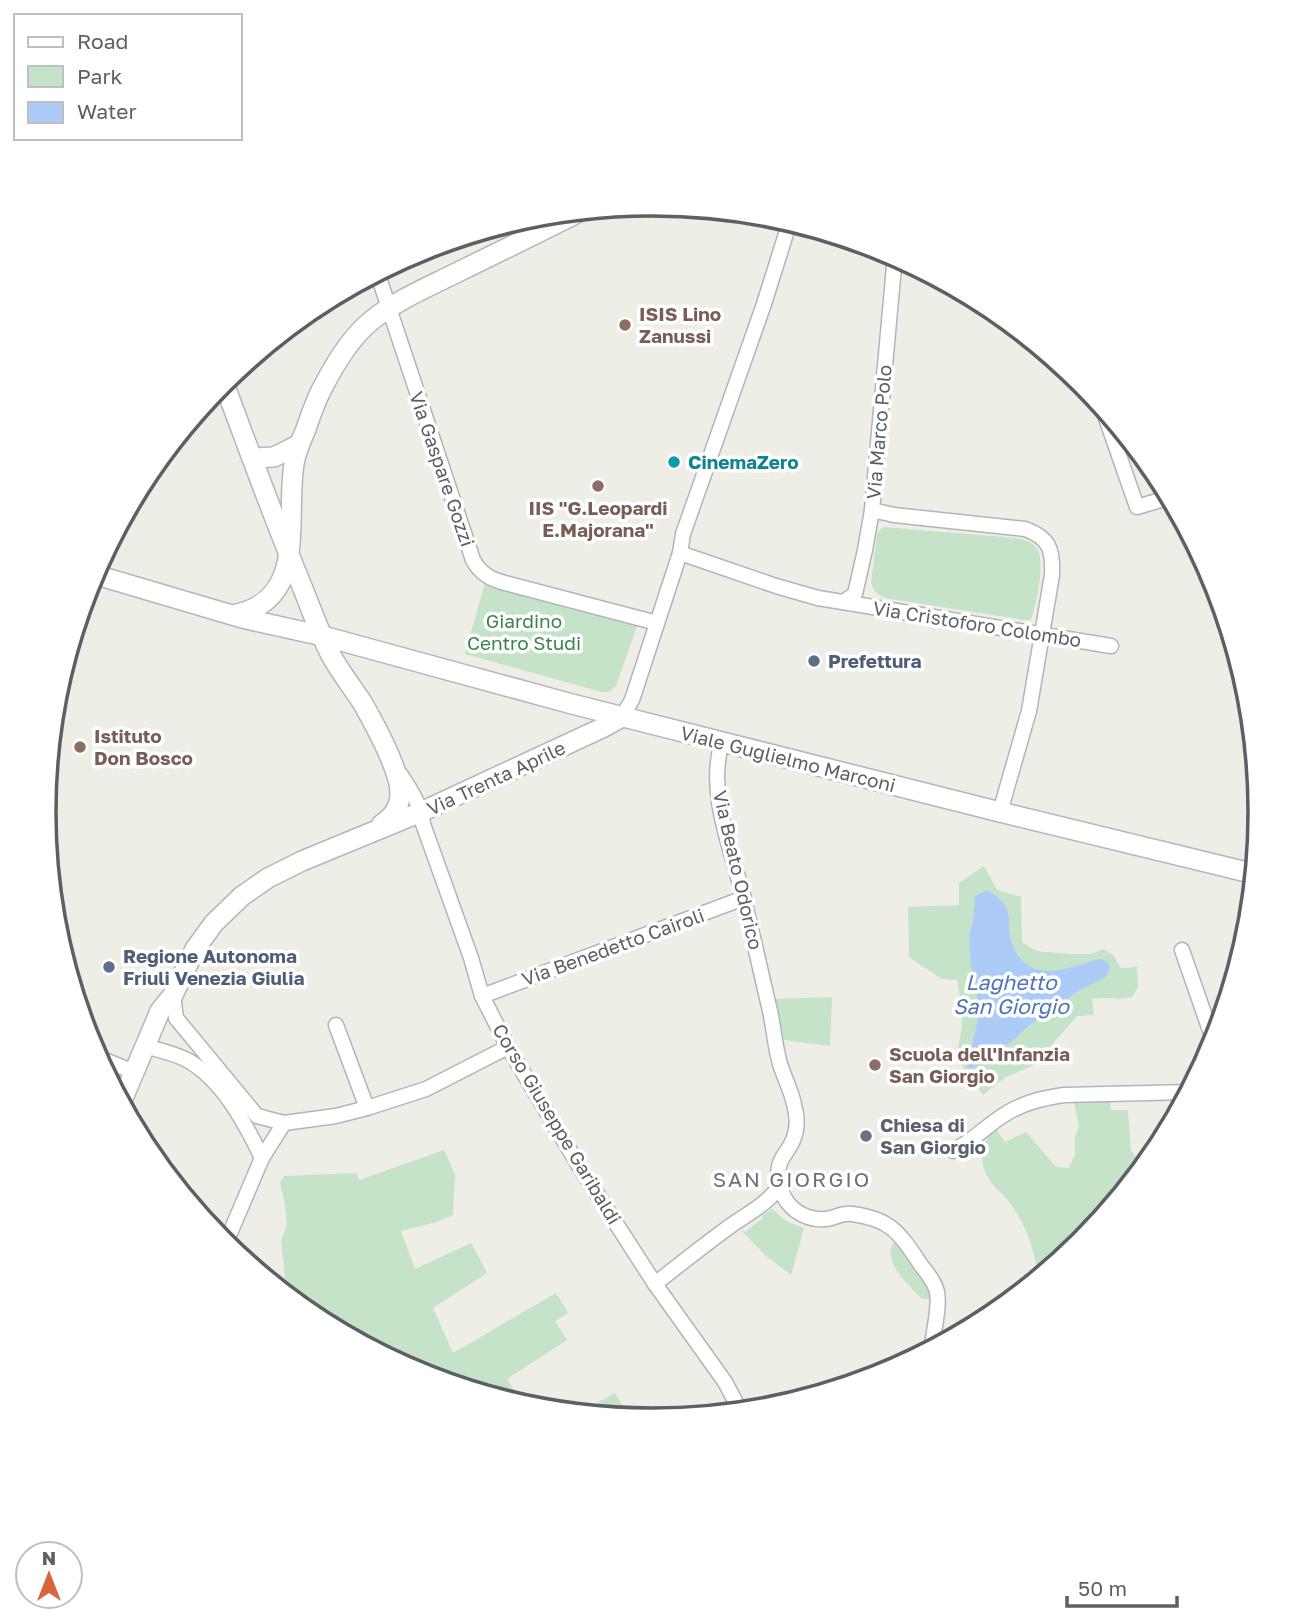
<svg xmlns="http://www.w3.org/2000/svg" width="1305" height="1624" viewBox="0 0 1305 1624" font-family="'Golos Text',sans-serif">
<rect width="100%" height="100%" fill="#eeede6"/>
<g fill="#c4e3c9">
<path d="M 883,527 L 1015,538 C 1022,539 1031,541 1036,547 C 1046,558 1037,603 1032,617 L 1030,620 L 1024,620 L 885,598 C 878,595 874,591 871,583 L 877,535 L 878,532 Z"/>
<polygon points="485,583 637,626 616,686 608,692 602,692 465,654"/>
<path d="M 984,866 L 997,890 L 1021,897 L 1022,942 L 1036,951 L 1069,954 L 1091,954 L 1103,949 L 1113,955 L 1121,968 L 1137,967 L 1138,987 L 1132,997 C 1118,1001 1107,996 1092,999 L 1094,1015 L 1077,1016 L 1034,1065 L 1004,1078 L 983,1095 L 956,1057 L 962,1028 L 961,1003 L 957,980 L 942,979 L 909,957 L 908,907 L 959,905 L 959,883 Z"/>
<polygon points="832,997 830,1046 784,1040 776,999"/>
<path d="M 1110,1097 L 1111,1110 L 1128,1110 L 1131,1151 L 1142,1163 L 1144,1168 L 1083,1243 L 1051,1269 L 1036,1264 C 1033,1250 1029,1236 1022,1222 C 1017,1213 1010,1202 1003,1195 C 1001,1192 997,1190 995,1187 C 979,1169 976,1145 996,1129 L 1005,1142 L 1026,1132 L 1056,1167 L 1069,1168 L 1075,1154 L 1075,1137 L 1079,1126 L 1073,1098 Z"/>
<polygon points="444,1150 455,1174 453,1215 437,1222 401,1231 415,1269 471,1243 487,1273 433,1308 453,1353 556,1293 568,1313 555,1321 567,1340 507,1379 524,1406 419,1374 314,1318 287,1296 281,1241 287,1225 285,1204 280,1183 284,1176 357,1173 359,1180"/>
<polygon points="772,1209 788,1222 804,1228 791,1275 765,1255 742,1231 743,1230 745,1232 763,1218 762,1216"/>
<path d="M 896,1238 L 927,1284 L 930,1299 L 922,1299 C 912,1288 887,1267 891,1249 C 891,1247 895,1240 896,1238 Z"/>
<polygon points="615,1393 629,1418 578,1413"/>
</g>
<path fill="#acccf7" d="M 987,890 C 993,894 1000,898 1004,904 C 1011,915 1008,924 1010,936 C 1013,954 1027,971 1047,971 C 1065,971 1083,963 1100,959 L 1107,962 L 1110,966 L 1107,975 L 1102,979 L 1074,993 L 1066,1002 L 1028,1026 L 1016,1038 L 978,1065 L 973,1068 L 967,1068 L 979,1014 L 975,977 L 971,968 L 969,936 L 973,921 L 975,896 Z"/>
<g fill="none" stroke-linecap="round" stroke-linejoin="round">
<defs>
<g id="street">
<path d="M 377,272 L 473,560 C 481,574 490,579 505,583 L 657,623"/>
<polyline points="1101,404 1137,507 1171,497"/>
<path d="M 872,510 L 894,515 L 1025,529 C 1050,538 1053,550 1052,575 L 1029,711 L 1000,812"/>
<polyline points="680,553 776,586 818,598 1111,646"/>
<polyline points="843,602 855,594 865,550 872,510 895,255"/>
<polyline points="622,717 632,700 680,553 683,534 764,304 790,221"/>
<path d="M 722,742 C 706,794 733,852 745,903 C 753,939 762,975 770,1011 C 774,1029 775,1047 780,1064 C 784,1077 791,1090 794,1104 C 797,1115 798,1129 793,1140 C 790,1148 783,1155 780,1163 C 775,1176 780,1193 788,1203 C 798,1216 816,1222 831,1218 C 838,1216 844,1213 852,1214 C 892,1219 900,1234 921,1265 C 927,1273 935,1282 937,1292 C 940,1308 933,1334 931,1350"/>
<path d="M 401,775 C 411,791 421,805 423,824 L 471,958 L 482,996 L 508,1047 L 579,1166 L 655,1284 L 725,1382 L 741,1412"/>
<polyline points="1182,950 1215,1045"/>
<polyline points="173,995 176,1018 257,1116 284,1123 336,1116 367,1108 426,1089 508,1047"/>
<polyline points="482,996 744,898"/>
<polyline points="336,1025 367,1108"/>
<path d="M 145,1046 C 158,1050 174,1053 187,1060 C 222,1079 245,1123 262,1158"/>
<polyline points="97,1057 134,1072"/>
<path d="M 953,1151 C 973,1141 988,1124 1007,1113 C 1025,1102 1044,1098 1064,1095 L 1190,1092"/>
<polyline points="225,1245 262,1158 284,1123"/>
<path d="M 655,1284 C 679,1265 704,1245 729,1227 C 747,1214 766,1205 780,1186"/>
</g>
<g id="secondary">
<path d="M 223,381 C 248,447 272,514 299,579 C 310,605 319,633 332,657 C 341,673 352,687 362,702 C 374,723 391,755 398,779 C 403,798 399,813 382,824"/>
<polyline points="252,458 274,457 298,445"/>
<polyline points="93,574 242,618 323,636 572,704 1000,812 1255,874"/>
<path d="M 232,615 C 309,602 285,520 294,464 C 296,451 301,441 306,429 C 311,414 316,399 324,385 C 336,362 351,337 371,321 C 395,301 426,288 454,274 C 497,253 540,232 583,210"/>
<polyline points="121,1103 160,1011 173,995 195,949 214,923 242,896 268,878 302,861 421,812 602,728 622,717"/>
</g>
</defs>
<use href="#street" stroke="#b3b4b9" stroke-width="17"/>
<use href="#secondary" stroke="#b4b6bb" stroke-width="22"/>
<use href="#street" stroke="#fff" stroke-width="14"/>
<use href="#secondary" stroke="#fff" stroke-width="19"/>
</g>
<g fill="#8d6e63" stroke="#fff" stroke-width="2.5">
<circle cx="625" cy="325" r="7"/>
<circle cx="598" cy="486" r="7"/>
<circle cx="80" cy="747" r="7"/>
<circle cx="875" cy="1065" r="7"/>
</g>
<circle fill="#0f9aa8" stroke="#fff" stroke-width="2.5" cx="674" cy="462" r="7"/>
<g fill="#5c6f8a" stroke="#fff" stroke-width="2.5">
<circle cx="814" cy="661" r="7"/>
<circle cx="109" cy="967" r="7"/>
</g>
<circle fill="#6b7280" stroke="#fff" stroke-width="2.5" cx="866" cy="1136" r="7"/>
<g text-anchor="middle" stroke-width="7" stroke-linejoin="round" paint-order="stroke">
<g font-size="19" font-weight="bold" fill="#785e54" stroke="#fff" text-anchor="start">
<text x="639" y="321">ISIS Lino<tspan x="639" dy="22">Zanussi</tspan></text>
<text x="598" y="515" text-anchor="middle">IIS "G.Leopardi<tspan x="598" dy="22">E.Majorana"</tspan></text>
<text x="94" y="743">Istituto<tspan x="94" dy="22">Don Bosco</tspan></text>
<text x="889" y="1061">Scuola dell'Infanzia<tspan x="889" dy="22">San Giorgio</tspan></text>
</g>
<g font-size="19" fill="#5d5f64" stroke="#fff">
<text transform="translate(879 432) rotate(-85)" y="7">Via Marco Polo</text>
<text transform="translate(442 469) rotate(71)" y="7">Via Gaspare Gozzi</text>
<text transform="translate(977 624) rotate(9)" y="7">Via Cristoforo Colombo</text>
<text transform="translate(788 759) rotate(14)" y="7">Viale Guglielmo Marconi</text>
<text transform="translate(496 778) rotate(-25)" y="7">Via Trenta Aprile</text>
<text transform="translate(738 870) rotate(77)" y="7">Via Beato Odorico</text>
<text transform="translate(613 947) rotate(-20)" y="7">Via Benedetto Cairoli</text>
<text transform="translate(557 1124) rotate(59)" y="7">Corso Giuseppe Garibaldi</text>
</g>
<g font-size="19" font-weight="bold" fill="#0d838f" stroke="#fff" text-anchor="start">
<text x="688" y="469">CinemaZero</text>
</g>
<g font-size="19" fill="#3e834b" stroke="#fff">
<text x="524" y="628">Giardino<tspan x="524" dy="22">Centro Studi</tspan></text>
</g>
<g font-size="19" font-weight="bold" fill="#4e5e75" stroke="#fff" text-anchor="start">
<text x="828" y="668">Prefettura</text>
<text x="123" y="963">Regione Autonoma<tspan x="123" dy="22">Friuli Venezia Giulia</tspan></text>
</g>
<g font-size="19" font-weight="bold" fill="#5b616d" stroke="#fff" text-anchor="start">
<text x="880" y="1132">Chiesa di<tspan x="880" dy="22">San Giorgio</tspan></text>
</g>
<g font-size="21" font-style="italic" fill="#5174b9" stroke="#fff">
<text x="1011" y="990">Laghetto<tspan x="1011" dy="24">San Giorgio</tspan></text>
</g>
<g font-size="21" letter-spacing="2" fill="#6e7176" stroke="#fff">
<text x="792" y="1187">SAN GIORGIO</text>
</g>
</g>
<path d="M0 0H1305V1624H0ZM56 812a596 596 0 1 1 1192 0a596 596 0 1 1-1192 0Z" fill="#fff" fill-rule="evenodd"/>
<path fill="none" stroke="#5d5f64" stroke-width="3.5" d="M56 812a596 596 0 1 1 1192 0a596 596 0 1 1-1192 0Z"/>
<rect x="14" y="14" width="228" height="126" fill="#ffffff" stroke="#bebfc1" stroke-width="2"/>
<rect x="28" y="37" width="35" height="10" fill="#ffffff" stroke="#bebfc1" stroke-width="2"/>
<text x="77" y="49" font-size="21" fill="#5d5f64">Road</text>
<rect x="28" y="66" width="35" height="21" fill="#c4e3c9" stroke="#bebfc1" stroke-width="2"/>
<text x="77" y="84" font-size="21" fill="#5d5f64">Park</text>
<rect x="28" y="102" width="35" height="21" fill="#acccf7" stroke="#bebfc1" stroke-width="2"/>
<text x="77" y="119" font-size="21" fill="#5d5f64">Water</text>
<g transform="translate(49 1575)"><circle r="33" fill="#ffffff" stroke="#bebfc1" stroke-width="2"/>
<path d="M0-5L12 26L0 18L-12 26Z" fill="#d96240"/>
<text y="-10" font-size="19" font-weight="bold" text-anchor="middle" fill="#5d5f64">N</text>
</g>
<path d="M1067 1596v10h110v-10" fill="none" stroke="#5d5f64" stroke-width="3.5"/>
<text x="1078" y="1596" font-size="21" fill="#5d5f64" stroke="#ffffff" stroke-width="5" paint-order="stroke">50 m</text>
</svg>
